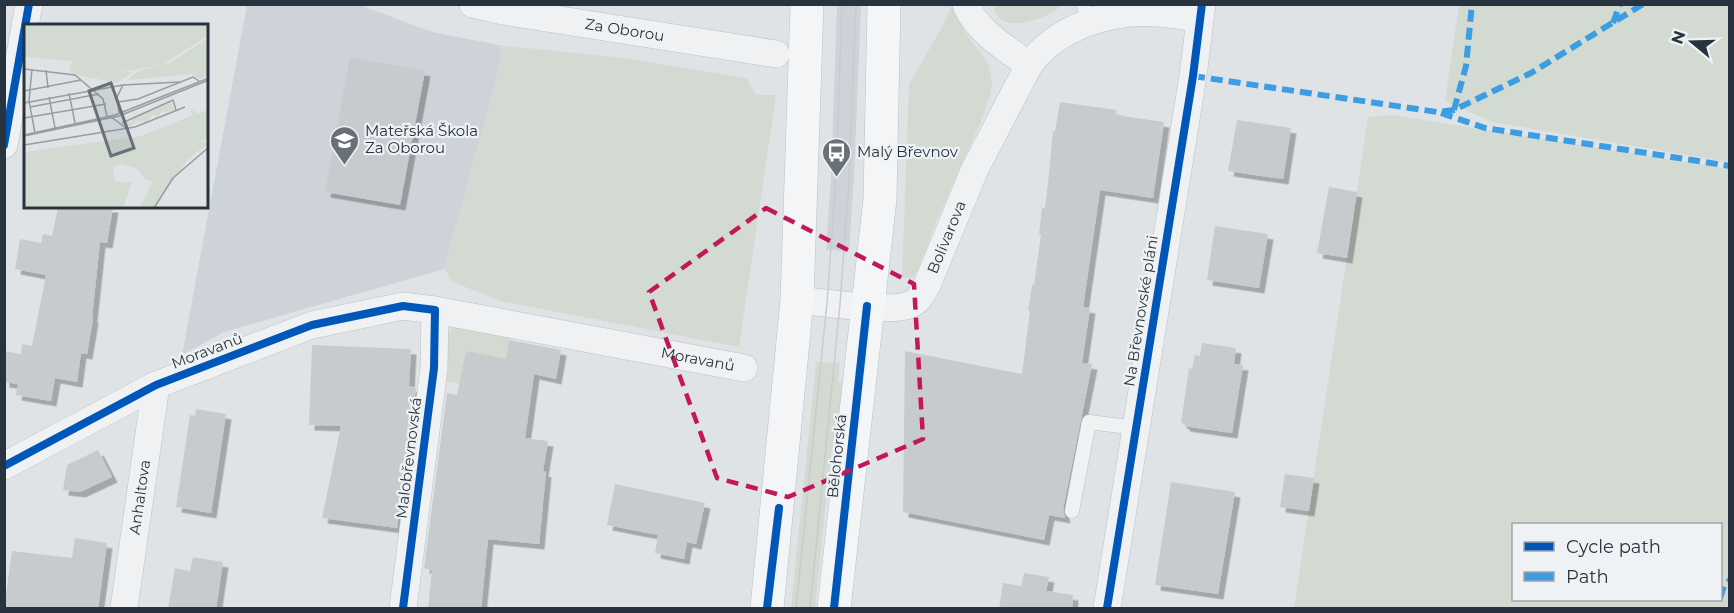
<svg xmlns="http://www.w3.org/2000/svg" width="1734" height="613" viewBox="0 0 1734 613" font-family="Montserrat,sans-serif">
<defs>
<filter id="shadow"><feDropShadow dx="5.5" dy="5.5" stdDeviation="0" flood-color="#0004"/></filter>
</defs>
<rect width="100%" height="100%" fill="#e0e3e6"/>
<g fill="#ced3d9">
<polygon points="247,5 360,5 432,32 499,45 501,62 444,269 224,332 182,355"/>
<polygon points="837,5 861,5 854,178 849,251 826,250 831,177"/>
</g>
<g fill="#d2dad1" fill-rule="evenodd">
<polygon points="952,5 966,34 988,63 992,82 991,92 981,121 936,222 918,270 912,278 902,278 909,84 941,29"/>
<path d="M 994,5 L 994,4 L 1062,5 C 1048,19 996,38 994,5 Z"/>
<polygon points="1459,5 1729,5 1729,162 1492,122 1445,101"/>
<polygon points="499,45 623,58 746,78 756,95 776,95 739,347 500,301 453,282 444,269 501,62"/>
<path d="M 1393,115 L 1729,169 L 1729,608 L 1294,608 L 1368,117 ZM 1514,524 L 1720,524 L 1720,600 L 1514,600 Z"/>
<polygon points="455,326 510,333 501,391 439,380 447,336"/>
<polygon points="816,362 840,363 838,382 845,383 842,405 831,453 815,608 791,608"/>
</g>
<g fill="#c8cbce" filter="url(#shadow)">
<polygon points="350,57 425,71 400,205 325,192"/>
<polygon points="1060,102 1117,110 1116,115 1164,122 1153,198 1100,190 1083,307 1090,308 1082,363 1092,364 1063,509 1065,518 1049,515 1044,540 903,512 905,351 1022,374 1030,311 1028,311 1032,285 1034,285 1041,235 1039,234 1042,208 1045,208 1048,183 1053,131 1055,131"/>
<polygon points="1237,120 1291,128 1283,179 1228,171"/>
<polygon points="1329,187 1357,192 1347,258 1317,253"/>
<polygon points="58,207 113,207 107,243 100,242 92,317 93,318 87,354 81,353 77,382 55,378 51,401 16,395 18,384 4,382 4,351 21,354 22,344 32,346 46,275 15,269 20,239 41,243 43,234 52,236"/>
<polygon points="1215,226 1268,234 1259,288 1207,280"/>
<polygon points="509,340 561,350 556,379 534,374 525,438 548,441 543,471 546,472 539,544 488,539 481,609 428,609 432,570 424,568 447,393 457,395 466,351 506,359"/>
<polygon points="1202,343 1236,348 1234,364 1243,365 1232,433 1184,426 1185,424 1181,423 1189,368 1192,369 1195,355 1200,356"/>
<polygon points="312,345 411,349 409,386 416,388 397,528 322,518 341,426 309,425"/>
<polygon points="196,409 226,414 211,513 176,507 190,415 195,416"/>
<polygon points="98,450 112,477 80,492 63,490 67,465"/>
<polygon points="1285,474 1314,478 1309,511 1280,507"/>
<polygon points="1171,482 1235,492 1218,594 1155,585"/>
<polygon points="615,484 705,503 696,544 687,542 684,559 655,553 658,535 607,525"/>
<polygon points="75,538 107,543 98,609 4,609 12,551 72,558"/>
<polygon points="193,557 223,562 216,609 168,609 175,568 190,571"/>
<polygon points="1024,573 1049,577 1046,591 1073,595 1072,609 999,609 1003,583 1021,586"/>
</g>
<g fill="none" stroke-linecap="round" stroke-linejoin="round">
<defs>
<g id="lane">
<polyline points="1084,4 1088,23"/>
<polyline points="1072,511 1089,422 1136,428"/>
</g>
<g id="street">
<path id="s1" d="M 473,4 L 503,11 L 776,54"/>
<path d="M 966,4 C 974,29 1009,51 1029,65"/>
<polyline points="4,145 29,4"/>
<path id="s2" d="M 797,300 C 820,302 892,313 909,305 C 919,301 923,293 927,285 L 974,171 L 1029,65 C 1057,27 1111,9 1158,13 C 1172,14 1186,17 1200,18"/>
<path id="s3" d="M 4,466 L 156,385 L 312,325 L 403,306 L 435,310 L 744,368"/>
<path id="s4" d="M 124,608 L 156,385"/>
<polyline points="403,608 434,368 435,310"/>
<polyline points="1107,608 1193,76 1202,4"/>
</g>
<g id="primary">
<polyline points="767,608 797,300 807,4"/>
<polyline points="834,608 880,199 884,4"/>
</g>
</defs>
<use href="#lane" stroke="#bec1c4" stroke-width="15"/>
<use href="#street" stroke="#bec1c4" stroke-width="28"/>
<use href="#primary" stroke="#bcc0c4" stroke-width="34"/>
<use href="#lane" stroke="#f0f1f2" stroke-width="14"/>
<use href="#street" stroke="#f0f1f2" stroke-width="27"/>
<use href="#primary" stroke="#f4f5f6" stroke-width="33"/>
<g stroke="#c9cbcd" stroke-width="1.5">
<polyline points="796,608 827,303 836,177 842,4"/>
<polyline points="810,608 840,304 849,180 856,4"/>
</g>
<g stroke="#3d9de3" stroke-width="6" stroke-dasharray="12 6" stroke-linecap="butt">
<polyline points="1613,23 1620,4"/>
<polyline points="1193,76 1437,112 1454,110 1531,73 1643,4"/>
<polyline points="1454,110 1466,66 1472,4"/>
<polyline points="1441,113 1485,128 1730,166"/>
<polyline points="1720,598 1724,586 1730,580"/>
</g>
<defs>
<g id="cycleway">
<polyline points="4,145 29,4"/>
<polyline points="4,466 156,385 312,325 403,306 435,310 434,368 403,608"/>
<polyline points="767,608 779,508"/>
<polyline points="834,608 867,306"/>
<polyline points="1107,608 1193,76 1202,4"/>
</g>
</defs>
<use href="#cycleway" stroke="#eef2f5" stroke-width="11"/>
<use href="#cycleway" stroke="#0057b8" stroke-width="8"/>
</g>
<path fill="none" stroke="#c2185b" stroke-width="4.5" stroke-dasharray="12 8" stroke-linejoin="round" d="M 766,208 L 914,284 L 923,439 L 788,497 L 717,478 L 649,292 Z"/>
<defs>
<symbol id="school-pin" viewBox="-11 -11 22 30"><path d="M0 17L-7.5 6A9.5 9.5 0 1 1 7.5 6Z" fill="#687179" stroke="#eef2f5"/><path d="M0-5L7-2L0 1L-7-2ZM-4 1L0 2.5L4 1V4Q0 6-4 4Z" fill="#fff"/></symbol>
<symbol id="bus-pin" viewBox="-11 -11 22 30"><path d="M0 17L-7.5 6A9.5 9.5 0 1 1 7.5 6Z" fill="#687179" stroke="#eef2f5"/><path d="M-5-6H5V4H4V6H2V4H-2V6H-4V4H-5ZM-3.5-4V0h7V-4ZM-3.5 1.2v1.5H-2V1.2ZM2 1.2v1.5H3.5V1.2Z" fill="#fff"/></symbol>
</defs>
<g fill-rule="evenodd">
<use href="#school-pin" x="328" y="124" width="33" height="45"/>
<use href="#bus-pin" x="820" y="136" width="33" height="45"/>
</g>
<g text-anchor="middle" stroke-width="4.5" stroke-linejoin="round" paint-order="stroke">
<g font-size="15" fill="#27343f" stroke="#eef2f5">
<text dy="5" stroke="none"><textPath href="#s1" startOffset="154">Za Oborou</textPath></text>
<text dy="5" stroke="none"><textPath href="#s2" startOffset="192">Bolívarova</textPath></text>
<text transform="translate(1141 311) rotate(-81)" y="5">Na Břevnovské pláni</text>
<text transform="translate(207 351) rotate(-21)" y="5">Moravanů</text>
<text dy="5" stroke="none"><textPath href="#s3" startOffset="732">Moravanů</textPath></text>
<text transform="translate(837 456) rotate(-84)" y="5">Bělohorská</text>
<text transform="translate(409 458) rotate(-83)" y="5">Malobřevnovská</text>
<text dy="5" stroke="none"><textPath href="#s4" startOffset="112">Anhaltova</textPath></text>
</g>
<g font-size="15" fill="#27343f" stroke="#eef2f5" text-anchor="start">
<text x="365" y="136">Mateřská Škola<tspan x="365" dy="17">Za Oborou</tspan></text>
<text x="857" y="157">Malý Břevnov</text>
</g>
</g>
<g transform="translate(24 24)">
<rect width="184" height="184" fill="#e0e3e6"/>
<path d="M 0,0 L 184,0 L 184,12 L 139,40 L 98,48 L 109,48 L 93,59 L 53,51 L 45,47 L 48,37 L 0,33 ZM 184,14 L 184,51 L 176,55 L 167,50 L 104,56 L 114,47 L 148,38 ZM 147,77 L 150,87 L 137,88 L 134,93 L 129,91 L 122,98 L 114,97 L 106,103 L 100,98 L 109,97 L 108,93 ZM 166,83 L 173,90 L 184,86 L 184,114 L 178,117 L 184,120 L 164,135 L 129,184 L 116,184 L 129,157 L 121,155 L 112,144 L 97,140 L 89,143 L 91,158 L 108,158 L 99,184 L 0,184 L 0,128 L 117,112 L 169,91 Z" fill="#d2dad1"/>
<path fill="none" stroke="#969da3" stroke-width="1.5" d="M 0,45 L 51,51 L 79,75 L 83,92M 8,45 L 5,77 L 11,109M 22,46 L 24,64M 0,67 L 57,56M 45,69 L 51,99M 25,73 L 31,104M 94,78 L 114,75 L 169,53 L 175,57M 0,79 L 99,61M 6,83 L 75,70M 95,89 L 93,73 L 99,61 L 156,58M 87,93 L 102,104M 0,94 L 82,80M 98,99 L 149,76 L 152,86M 0,111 L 91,91 L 185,54M 0,112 L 95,92 L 185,56M 0,121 L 111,103 L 161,83M 130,184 L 149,154 L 185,123"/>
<path fill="#687179" fill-opacity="0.15" stroke="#687179" stroke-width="3" d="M 87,59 L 110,124 L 87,132 L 65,67 Z"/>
<rect width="184" height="184" fill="none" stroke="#27343f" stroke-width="3"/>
</g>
<rect width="1734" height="613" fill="none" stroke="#27343f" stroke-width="12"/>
<rect x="1512" y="523" width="210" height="78" fill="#eef2f5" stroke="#9ea6ac" stroke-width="1.5"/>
<rect x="1524" y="542" width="30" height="9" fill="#0057b8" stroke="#9ea6ac" stroke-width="1.5"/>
<text x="1566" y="553" font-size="18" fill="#27343f">Cycle path</text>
<rect x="1524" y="572" width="30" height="9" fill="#3d9de3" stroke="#9ea6ac" stroke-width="1.5"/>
<text x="1566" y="583" font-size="18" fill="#27343f">Path</text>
<g transform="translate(1692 42) rotate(289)" stroke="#eef2f5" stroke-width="4.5" paint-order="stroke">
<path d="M0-4.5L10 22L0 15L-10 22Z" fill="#27343f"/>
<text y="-9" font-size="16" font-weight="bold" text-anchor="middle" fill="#27343f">N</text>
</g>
</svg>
